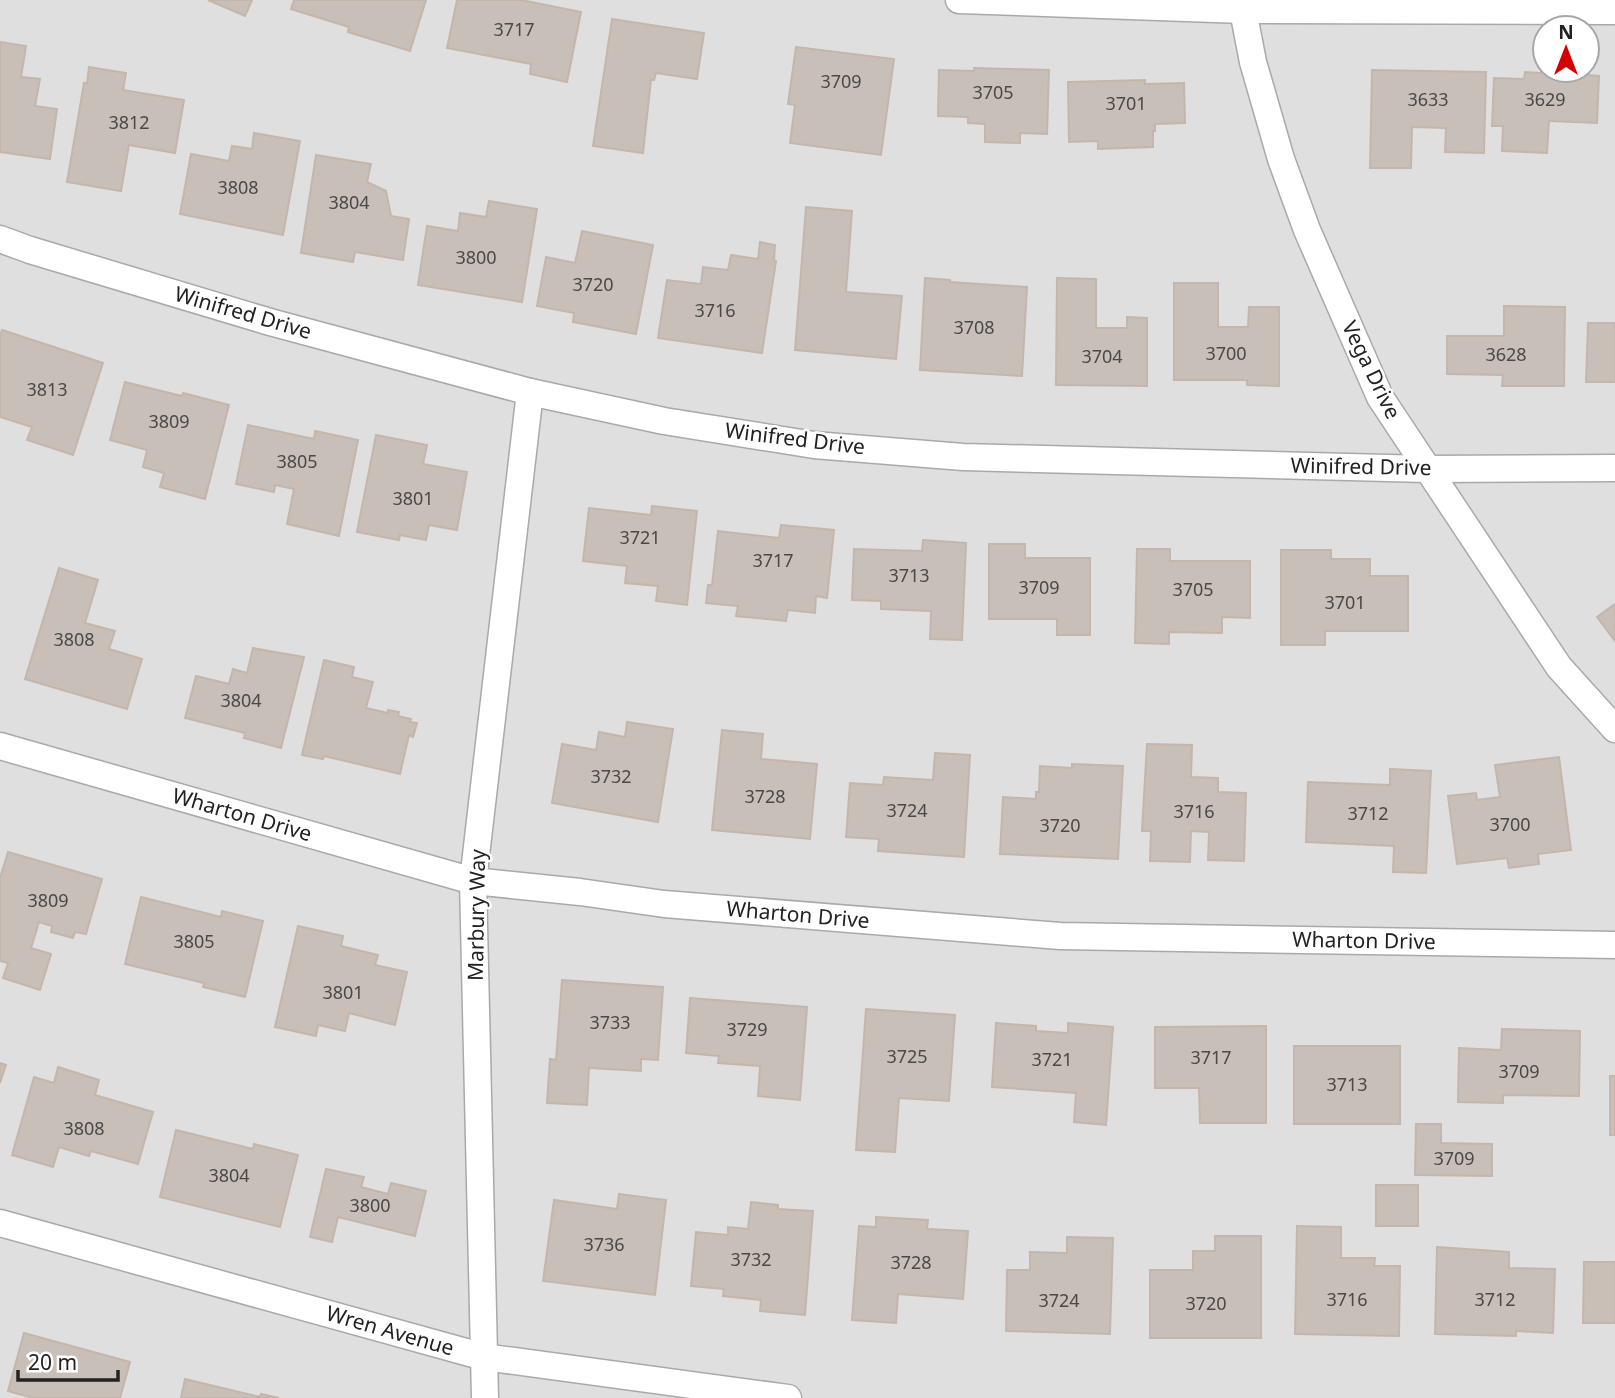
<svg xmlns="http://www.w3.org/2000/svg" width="1615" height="1398" viewBox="0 0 1615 1398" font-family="'Noto Sans',sans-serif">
<rect width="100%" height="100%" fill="#f2efe9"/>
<path fill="#e0dfdf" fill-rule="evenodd" d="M 0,0 L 1615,0 L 1615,1398 L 0,1398 ZM 1545,28 L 1587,28 L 1587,70 L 1545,70 Z"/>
<g fill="#c7bfb8" stroke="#c4b6ab" stroke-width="2">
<polygon points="208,0 252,0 245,16"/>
<polygon points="294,0 426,0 410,51 348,32 349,27 291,9"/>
<polygon points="457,0 521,0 581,12 567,82 530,74 531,64 447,48"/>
<polygon points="612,19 704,33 697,79 656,73 654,80 651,80 643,153 593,146"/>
<polygon points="0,42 26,46 21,77 40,79 35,106 57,109 50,159 0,152"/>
<polygon points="796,47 894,59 881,155 790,143 795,105 788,104"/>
<polygon points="89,67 126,73 123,90 184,100 175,153 129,145 121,191 67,182 84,83 87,83"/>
<polygon points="974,68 1049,70 1047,134 1020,133 1020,143 985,142 985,124 968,123 968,117 938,116 939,70 974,71"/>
<polygon points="1372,70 1486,72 1484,153 1445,152 1446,128 1412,127 1411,168 1370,168"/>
<polygon points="1541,71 1599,76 1597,123 1549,121 1547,153 1502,151 1503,126 1492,126 1494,78 1524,79 1525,72 1541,73"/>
<polygon points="1145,80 1145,84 1184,83 1185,123 1155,124 1155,131 1153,131 1153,147 1098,149 1098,141 1069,142 1068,82"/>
<polygon points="254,133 300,141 283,235 180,214 191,154 229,161 232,146 252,149"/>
<polygon points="316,155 371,164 367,182 386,191 391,216 409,219 403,260 355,252 353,262 301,253"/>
<polygon points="489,201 537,209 522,302 418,285 427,226 458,231 460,213 486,217"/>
<polygon points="806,207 852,211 846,292 902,296 896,359 795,350"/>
<polygon points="582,231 653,245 636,334 573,322 574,313 537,306 546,257 575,263"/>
<polygon points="760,242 775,245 774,260 776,261 762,353 658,338 667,280 701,284 703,267 728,270 731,255 758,259"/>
<polygon points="925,278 950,280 950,282 1027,287 1022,376 920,370"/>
<polygon points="1057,278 1096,279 1096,328 1127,328 1127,317 1147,318 1147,386 1056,385"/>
<polygon points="1174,283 1218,283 1218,327 1248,327 1249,307 1279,307 1279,386 1247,385 1247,380 1174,380"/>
<polygon points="1504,306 1565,307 1564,386 1502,386 1503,375 1447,374 1447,336 1504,336"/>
<polygon points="1588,323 1615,323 1615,382 1586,382"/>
<polygon points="2,330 103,363 73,455 27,440 32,427 0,417 0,336"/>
<polygon points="125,382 182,396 183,393 229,405 205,499 160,487 164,473 143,467 147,450 110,440"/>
<polygon points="248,425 314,439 315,431 358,440 339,536 287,524 294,489 275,485 274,492 236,484"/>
<polygon points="376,435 427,445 423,464 467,472 457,530 429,525 426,540 400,535 399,540 357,532"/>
<polygon points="652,506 697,511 687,605 656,601 658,586 625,583 627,566 583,561 589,508 651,515"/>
<polygon points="781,525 834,530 827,598 816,596 815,613 788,610 786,621 736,616 738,606 706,603 708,585 712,585 718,531 779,538"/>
<polygon points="923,540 966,543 962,640 930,639 931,611 881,609 881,601 852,600 854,549 922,551"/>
<polygon points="989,544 1025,544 1025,558 1090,558 1090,635 1057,635 1057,619 989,619"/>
<polygon points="1137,549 1170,549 1170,561 1250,561 1250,618 1222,617 1222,633 1169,632 1169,644 1135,643"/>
<polygon points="1281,550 1331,550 1331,559 1370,559 1370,576 1408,576 1408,631 1325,631 1325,645 1281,645"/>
<polygon points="59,568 98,580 85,623 115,631 109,649 142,659 127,709 25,679"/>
<polygon points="1615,604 1615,641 1597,617"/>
<polygon points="253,648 304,657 281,748 244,738 245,733 185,718 196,676 229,684 233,669 247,673"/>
<polygon points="324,660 354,667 352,677 373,682 366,708 388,713 388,710 399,712 398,716 411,719 410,722 417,723 413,737 409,735 400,774 324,756 323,759 302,755"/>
<polygon points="627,722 673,729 658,822 552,803 562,744 596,750 599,732 625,737"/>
<polygon points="722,730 763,734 761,759 817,764 810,839 712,830"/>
<polygon points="1147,744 1192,745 1191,777 1218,778 1218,792 1246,793 1244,861 1208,860 1209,832 1191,831 1190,862 1150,861 1151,831 1142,831"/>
<polygon points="935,753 970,755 964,857 878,851 879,839 846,837 850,783 883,785 884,777 933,780"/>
<polygon points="1559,757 1571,850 1538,854 1539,864 1509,868 1507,858 1457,864 1448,796 1476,793 1477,800 1500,797 1495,765"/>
<polygon points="1072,764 1123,766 1118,859 1000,854 1003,797 1036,799 1036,792 1039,792 1040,766 1072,768"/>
<polygon points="1390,769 1431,771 1426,873 1393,872 1394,846 1306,842 1308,782 1390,785"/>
<polygon points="8,852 102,879 86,934 75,932 73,938 51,932 52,926 39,922 31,948 51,954 40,990 3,978 8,963 0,961 0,878"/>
<polygon points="141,897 221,917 222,911 263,921 245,997 203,987 204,983 125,964"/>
<polygon points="298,926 343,936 341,946 378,955 375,965 407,972 395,1025 349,1013 345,1031 318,1025 316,1036 275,1027"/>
<polygon points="562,980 663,987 658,1060 641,1059 641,1071 589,1068 587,1105 547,1103 550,1059 556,1060"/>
<polygon points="690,998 807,1007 800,1100 758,1096 760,1066 718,1063 719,1056 686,1053"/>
<polygon points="866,1009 955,1015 949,1101 899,1098 895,1152 856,1150"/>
<polygon points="996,1023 1036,1026 1036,1031 1068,1033 1068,1023 1113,1027 1106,1125 1074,1122 1076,1093 992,1087"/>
<polygon points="1266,1026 1266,1123 1200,1123 1199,1088 1155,1088 1155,1027"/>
<polygon points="1502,1029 1580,1031 1579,1096 1503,1095 1503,1103 1458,1102 1459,1048 1501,1050"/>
<rect x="1294" y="1046" width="106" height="78"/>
<polygon points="0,1063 6,1065 0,1083"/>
<polygon points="58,1067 99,1080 95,1095 153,1112 138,1164 91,1151 89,1156 59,1147 53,1167 12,1155 34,1077 54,1083"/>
<rect x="1610" y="1076" width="5" height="59"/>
<polygon points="1416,1124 1441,1124 1441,1143 1492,1144 1492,1176 1415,1175"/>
<polygon points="176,1130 253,1149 254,1144 298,1155 280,1227 160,1197"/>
<polygon points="326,1169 364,1177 361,1187 388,1194 391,1183 426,1191 415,1236 338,1217 332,1242 310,1237"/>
<rect x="1376" y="1185" width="42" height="41"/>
<polygon points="619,1194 666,1200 655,1295 543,1281 554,1200 617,1209"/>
<polygon points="751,1202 778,1205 778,1209 813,1211 805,1315 760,1311 761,1300 723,1296 724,1289 691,1286 696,1232 728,1235 728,1227 748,1229"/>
<polygon points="876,1217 928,1220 927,1229 968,1231 963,1299 898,1294 896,1323 852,1320 859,1226 876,1227"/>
<polygon points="1297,1226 1341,1227 1341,1258 1375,1258 1374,1266 1400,1266 1399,1336 1295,1334"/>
<polygon points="1215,1236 1261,1236 1261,1338 1150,1338 1150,1270 1193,1270 1193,1251 1215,1251"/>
<polygon points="1067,1237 1113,1238 1110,1334 1006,1331 1007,1270 1030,1270 1030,1252 1067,1253"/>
<polygon points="1437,1247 1509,1252 1509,1268 1555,1269 1553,1333 1516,1331 1516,1336 1435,1334"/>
<polygon points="1584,1262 1615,1262 1615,1323 1583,1323"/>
<polygon points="24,1333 130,1362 120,1398 33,1398 8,1391"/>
<polygon points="185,1379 260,1397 261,1394 279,1398 181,1398"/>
</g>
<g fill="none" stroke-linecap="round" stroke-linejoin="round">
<defs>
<g id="minor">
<polyline points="959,0 1243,10 1615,11"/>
<polyline points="1241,0 1253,62 1281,159 1307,230 1380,397 1559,667 1615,729"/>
<polyline points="0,239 30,250 270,322 530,392 664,421 814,445 963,457 1427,469 1615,468"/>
<polyline points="0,746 473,881 580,892 664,904 1060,936 1615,945"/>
<polyline points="0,1223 484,1357 788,1398"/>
<polyline points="485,1398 473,881 530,392"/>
</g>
</defs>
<use href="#minor" stroke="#a9a9a9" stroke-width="29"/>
<use href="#minor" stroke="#fff" stroke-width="26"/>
</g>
<g text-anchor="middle" stroke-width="5" stroke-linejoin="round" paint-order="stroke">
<g font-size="18" fill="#4b4948">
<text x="514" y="36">3717</text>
<text x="841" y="88">3709</text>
<text x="993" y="99">3705</text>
<text x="1428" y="106">3633</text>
<text x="1545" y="106">3629</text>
<text x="1126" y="110">3701</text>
<text x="129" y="129">3812</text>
<text x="238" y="194">3808</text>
<text x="349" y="209">3804</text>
<text x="476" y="264">3800</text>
<text x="593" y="291">3720</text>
<text x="715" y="317">3716</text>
<text x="974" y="334">3708</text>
<text x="1226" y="360">3700</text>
<text x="1506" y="361">3628</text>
<text x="1102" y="363">3704</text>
<text x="47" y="396">3813</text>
<text x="169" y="428">3809</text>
<text x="297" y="468">3805</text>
<text x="413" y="505">3801</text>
<text x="640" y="544">3721</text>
<text x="773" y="567">3717</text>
<text x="909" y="582">3713</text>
<text x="1039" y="594">3709</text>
<text x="1193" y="596">3705</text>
<text x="1345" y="609">3701</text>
<text x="74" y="646">3808</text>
<text x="241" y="707">3804</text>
<text x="611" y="783">3732</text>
<text x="765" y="803">3728</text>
<text x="907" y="817">3724</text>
<text x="1194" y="818">3716</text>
<text x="1368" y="820">3712</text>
<text x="1510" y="831">3700</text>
<text x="1060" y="832">3720</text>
<text x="48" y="907">3809</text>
<text x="194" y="948">3805</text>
<text x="343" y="999">3801</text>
<text x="610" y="1029">3733</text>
<text x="747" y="1036">3729</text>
<text x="907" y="1063">3725</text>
<text x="1211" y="1064">3717</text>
<text x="1052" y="1066">3721</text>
<text x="1519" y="1078">3709</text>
<text x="1347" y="1091">3713</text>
<text x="84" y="1135">3808</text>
<text x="1454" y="1165">3709</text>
<text x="229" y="1182">3804</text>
<text x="370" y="1212">3800</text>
<text x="604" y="1251">3736</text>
<text x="751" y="1266">3732</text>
<text x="911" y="1269">3728</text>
<text x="1347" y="1306">3716</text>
<text x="1495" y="1306">3712</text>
<text x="1059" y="1307">3724</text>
<text x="1206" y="1310">3720</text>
</g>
<g font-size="21" fill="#222" stroke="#fff">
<text transform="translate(243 313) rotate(16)" y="7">Winifred Drive</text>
<text transform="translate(1371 370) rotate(64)" y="7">Vega Drive</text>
<text transform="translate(795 439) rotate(7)" y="7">Winifred Drive</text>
<text transform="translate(1361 467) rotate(1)" y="7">Winifred Drive</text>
<text transform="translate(242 815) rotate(16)" y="7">Wharton Drive</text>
<text transform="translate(477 915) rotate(-89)" y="7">Marbury Way</text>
<text transform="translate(798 915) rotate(5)" y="7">Wharton Drive</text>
<text transform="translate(1364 941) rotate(1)" y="7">Wharton Drive</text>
<text transform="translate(390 1331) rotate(16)" y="7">Wren Avenue</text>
</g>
</g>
<g transform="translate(1566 49)"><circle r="33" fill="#ffffff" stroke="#a7a7a7" stroke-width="2"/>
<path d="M0-5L12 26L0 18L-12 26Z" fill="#d40000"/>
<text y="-10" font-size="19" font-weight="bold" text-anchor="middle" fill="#222222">N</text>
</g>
<path d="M18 1370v10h100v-10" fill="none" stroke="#222222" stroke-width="3.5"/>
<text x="28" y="1370" font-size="21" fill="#222222" stroke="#ffffff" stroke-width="5" paint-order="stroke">20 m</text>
</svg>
